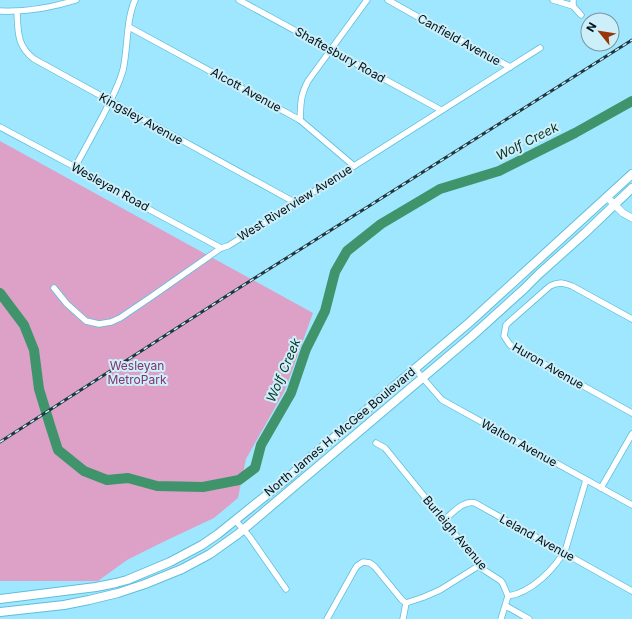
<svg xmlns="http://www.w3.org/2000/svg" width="632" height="619" viewBox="0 0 632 619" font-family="Inter,sans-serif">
<rect width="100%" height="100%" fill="#9fe7ff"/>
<polygon fill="#dda1c8" points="0,141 313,313 285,390 246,459 238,498 214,518 163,542 127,560 98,581 0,581"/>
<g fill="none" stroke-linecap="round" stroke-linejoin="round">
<polyline stroke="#3f946c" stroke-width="10" points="0,293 24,325 34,350 39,389 50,425 58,450 84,471 107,480 128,478 157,486 203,487 239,480 255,468 261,445 291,393 306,349 325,311 335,272 347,251 381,224 440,189 499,171 575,133 632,101"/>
<defs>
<g id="minor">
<polyline points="239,0 441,110"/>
<polyline points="388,0 427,22 510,67"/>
<polyline points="553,0 573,6"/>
<polyline points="573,0 573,6 581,15"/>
<path d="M 0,11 C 25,12 51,8 76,0"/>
<path d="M 17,12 C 18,32 17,46 34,59 L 296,203"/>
<polyline points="129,27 300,120 354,166"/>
<path d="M 300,120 C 301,103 300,96 308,81 L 367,0"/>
<polyline points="0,127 75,167 99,181 100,183 221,248"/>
<path d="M 75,167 C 84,151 92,136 100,121 C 109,104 118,88 123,70 C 128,48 126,20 135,0"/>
<polyline points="54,288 67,304 86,321 99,324 111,322 120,318 151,297 221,248 228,246 540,48"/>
<polyline points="632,319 572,286 566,284 561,283 555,284 550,286 508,323 506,325 504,336 510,345 517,349 632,413"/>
<polyline points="415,369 442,400 632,505"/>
<polyline points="376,443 385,448 467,549 481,568 501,581 503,584 508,596 501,619"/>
<polyline points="601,488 632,434"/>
<path d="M 444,520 C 453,513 463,500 475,503 L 632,591"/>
<polyline points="236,521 249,536 286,589"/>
<path d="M 508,596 C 531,593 556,568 566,548 L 586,480"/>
<polyline points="406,603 424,597 440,590 480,565"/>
<polyline points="506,606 529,619"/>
<polyline points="327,619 355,569 357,566 363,562 370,563 375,567 402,600 406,603 403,619"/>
</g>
<polyline id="tertiary" points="607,197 623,213 632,218"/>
<g id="secondary">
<polyline points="0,599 96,587 116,583 127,580 170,562 202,545 218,534 289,477 312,456 470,322 632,174"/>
<polyline points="0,612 64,605 89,600 118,593 145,584 182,569 210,554 238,534 472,336 524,289 539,274 586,232 632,188"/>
</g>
</defs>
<use href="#minor" stroke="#5fbedb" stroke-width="7"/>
<use href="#tertiary" stroke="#5fbedb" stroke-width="8"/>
<use href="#secondary" stroke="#5fbedb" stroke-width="10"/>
<use href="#minor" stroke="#fff" stroke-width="5.5"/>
<use href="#tertiary" stroke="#fff" stroke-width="7"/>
<use href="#secondary" stroke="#fff" stroke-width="8"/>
<defs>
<polyline id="rail" points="0,442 228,295 632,40"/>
</defs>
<use href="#rail" stroke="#1d3740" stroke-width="3"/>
<use href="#rail" stroke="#cceffa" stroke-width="1.5" stroke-dasharray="4.5" stroke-linecap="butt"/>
</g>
<g text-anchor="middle" stroke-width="4" stroke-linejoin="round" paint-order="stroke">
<g font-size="12" fill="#001016" stroke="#cceffa">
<text transform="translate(459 40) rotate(29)" y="4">Canfield Avenue</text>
<text transform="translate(340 55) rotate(29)" y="4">Shaftesbury Road</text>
<text transform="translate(246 90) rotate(29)" y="4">Alcott Avenue</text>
<text transform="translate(141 119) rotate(29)" y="4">Kingsley Avenue</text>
<text transform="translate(110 187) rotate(29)" y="4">Wesleyan Road</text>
<text transform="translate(295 203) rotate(-32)" y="4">West Riverview Avenue</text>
<text transform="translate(548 366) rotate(30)" y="4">Huron Avenue</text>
<text transform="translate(340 432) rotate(-40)" y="4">North James H. McGee Boulevard</text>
<text transform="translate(519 443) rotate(29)" y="4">Walton Avenue</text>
<text transform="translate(455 533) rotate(50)" y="4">Burleigh Avenue</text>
<text transform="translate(537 538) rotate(29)" y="4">Leland Avenue</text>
</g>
<g font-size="12" fill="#84326d" stroke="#cceffa">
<text x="137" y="370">Wesleyan<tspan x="137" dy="14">MetroPark</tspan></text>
</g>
<g font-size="13" font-style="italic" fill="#0a3120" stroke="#cceffa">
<text transform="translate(527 141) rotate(-27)" y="5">Wolf Creek</text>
<text transform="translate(283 370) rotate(-67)" y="5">Wolf Creek</text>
</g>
</g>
<g transform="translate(600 32) rotate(300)"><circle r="19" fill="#cceffa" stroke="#7a969f"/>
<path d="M0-3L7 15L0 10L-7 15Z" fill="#9a3505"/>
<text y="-6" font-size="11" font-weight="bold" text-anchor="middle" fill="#001016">N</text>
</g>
</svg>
